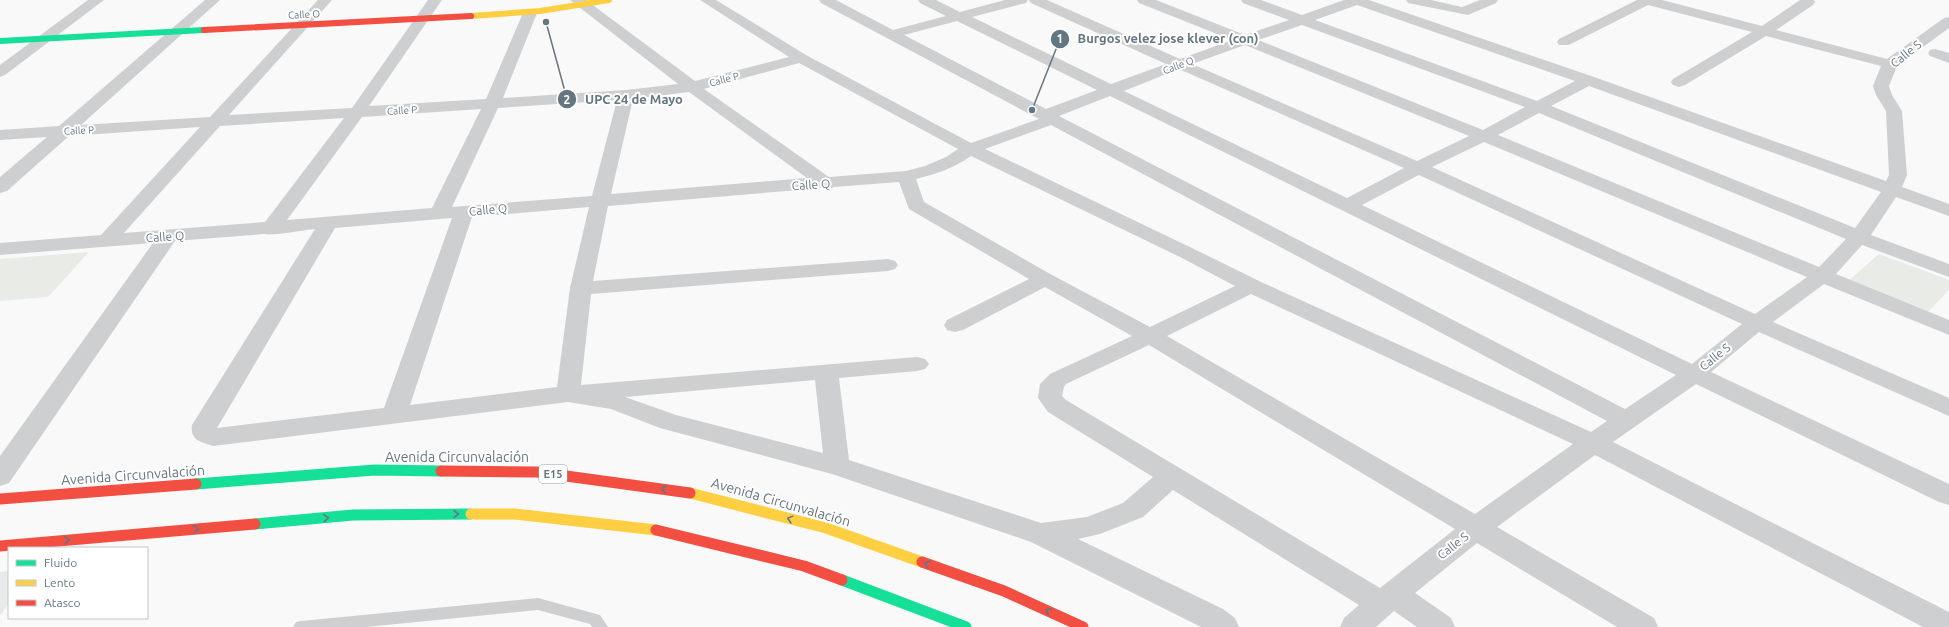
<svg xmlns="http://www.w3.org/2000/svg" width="1949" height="627" viewBox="0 0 1949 627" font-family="Ubuntu,sans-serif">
<rect width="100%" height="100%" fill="#f9f9f9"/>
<polygon fill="#e8e9e9" points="9,571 9,603 0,616 0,572"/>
<g fill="#e8ebe6">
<polygon points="89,252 48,297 0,301 0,259"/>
<polygon points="1879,254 1949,280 1949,290 1926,314 1847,282"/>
</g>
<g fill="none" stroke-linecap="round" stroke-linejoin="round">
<polygon fill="#cecfd0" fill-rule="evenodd" points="538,598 600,615 608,627 592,627 590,624 538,610 366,627 293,627 296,622 301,621"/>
<g fill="#cecfd0" fill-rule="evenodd">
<polygon points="88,0 104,0 5,75 0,77 0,65"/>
<path d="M 205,0 L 220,0 L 81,125 L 210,117 L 318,0 L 332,0 L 229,115 L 352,108 L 428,0 L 442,0 L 369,106 L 486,99 L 523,13 L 525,10 L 535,10 L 537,13 L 503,98 L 626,90 L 678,84 L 570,0 L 586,0 L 695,81 L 789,57 L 700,0 L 716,0 L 806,55 L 971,143 L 1039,119 L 821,3 L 819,0 L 836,0 L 893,30 L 946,16 L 920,3 L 918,0 L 936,0 L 960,12 L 1005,0 L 1028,0 L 1026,3 L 972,17 L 1111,84 L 1166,64 L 1031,3 L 1029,0 L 1047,0 L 1180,59 L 1232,40 L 1139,3 L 1137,0 L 1156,0 L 1245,35 L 1289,20 L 1243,3 L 1241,0 L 1261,0 L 1302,15 L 1344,0 L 1369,0 L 1594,77 L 1886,181 L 1889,175 L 1886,111 L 1876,95 L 1873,86 L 1881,66 L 1766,36 L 1685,85 L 1679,87 L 1673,85 L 1671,82 L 1673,79 L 1752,32 L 1648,5 L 1569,45 L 1559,45 L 1557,42 L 1559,39 L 1637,0 L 1662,0 L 1762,26 L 1800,0 L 1814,0 L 1815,2 L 1813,5 L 1776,30 L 1887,59 L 1944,18 L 1949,17 L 1949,28 L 1897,66 L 1889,86 L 1892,95 L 1902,111 L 1907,175 L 1902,187 L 1949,204 L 1949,216 L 1896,197 L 1871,235 L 1949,264 L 1949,277 L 1862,245 L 1836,274 L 1949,320 L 1949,335 L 1824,284 L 1773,322 L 1949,398 L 1949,416 L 1759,332 L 1711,372 L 1949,484 L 1949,505 L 1939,502 L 1696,384 L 1613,442 L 1949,612 L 1949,627 L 1923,627 L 1595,455 L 1497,527 L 1654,618 L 1658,627 L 1617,627 L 1477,543 L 1415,593 L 1451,618 L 1455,627 L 1417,627 L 1394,611 L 1376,627 L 1340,627 L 1344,618 L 1359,605 L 1173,490 L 1143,517 L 1100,534 L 1078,539 L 1223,609 L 1235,618 L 1239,627 L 1201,627 L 1031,542 L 832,474 L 660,428 L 611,409 L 568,402 L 213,446 C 200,442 190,440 192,425 L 315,229 C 304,230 273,236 265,234 L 175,241 L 9,483 L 0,486 L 0,456 L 153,243 L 0,255 L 0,243 L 101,235 L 200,127 L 69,136 L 7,191 L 0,193 L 0,177 L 47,137 L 0,140 L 0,130 L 59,126 ZM 1357,5 L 1575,81 L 1537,101 L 1315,20 ZM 957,21 L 1097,90 L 1046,109 L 904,35 ZM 1302,25 L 1525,107 L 1483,130 L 1258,40 ZM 1245,45 L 1469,136 L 1417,161 L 1192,64 ZM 799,63 L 958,149 L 946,157 L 925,166 L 906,171 L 829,177 L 704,89 ZM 1179,69 L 1404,168 L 1347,198 L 1124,91 ZM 1589,86 L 1881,192 L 1855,228 L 1551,106 ZM 689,92 L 807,178 L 611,194 L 633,99 ZM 1110,96 L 1676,375 L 1625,409 L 1059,116 ZM 617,100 L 592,196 L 452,207 L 498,108 ZM 481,109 L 432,208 L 287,220 L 362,117 ZM 1539,113 L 1846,239 L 1819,267 L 1498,135 ZM 344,118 L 265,222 L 124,233 L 220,126 ZM 1051,125 L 1607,421 L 1591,432 L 1259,281 L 1194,249 L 985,149 ZM 1484,142 L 1807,277 L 1755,314 L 1432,167 ZM 971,156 L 1180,257 L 1235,286 L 1150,327 L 1052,275 L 924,202 L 916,179 C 936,174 954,168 971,156 ZM 1419,175 L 1742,324 L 1692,364 L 1362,205 ZM 899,182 L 909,209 L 1029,279 L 947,320 L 944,325 L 947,330 L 955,332 L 963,330 L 1045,287 L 1132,336 L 1050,374 L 1040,384 L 1038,398 L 1048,412 L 1153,477 L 1123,503 L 1087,517 L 1041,523 L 849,460 L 839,378 L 917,371 L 925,369 L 929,364 L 925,359 L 917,357 L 581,385 L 591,294 L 888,271 L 895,269 L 898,265 L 895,261 L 888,259 L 593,281 L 608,206 L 822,188 L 827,190 L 834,187 ZM 589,207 L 570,288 L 557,387 L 410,405 L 472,217 ZM 452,218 L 384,408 L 217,428 L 335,228 ZM 1251,294 L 1573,444 L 1475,514 L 1167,336 ZM 1149,345 L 1455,529 L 1380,588 L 1066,400 L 1062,396 L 1064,387 L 1066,384 ZM 815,380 L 823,453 L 676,415 L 625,397 Z"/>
<polygon points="1406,0 1431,0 1462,7 1480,0 1498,0 1496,3 1468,15 1408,3"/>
<polygon points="1935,49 1949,53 1949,63 1930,56 1928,53 1930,50"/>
</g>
<polyline stroke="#16e098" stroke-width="6" points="0,41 204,30"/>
<g stroke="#16e098" stroke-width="11">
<polyline points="196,484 375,470 441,471"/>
<polyline points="255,524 353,515 471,514"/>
<polyline points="842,580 966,627"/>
</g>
<polyline stroke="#ffcf43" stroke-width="6" points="471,16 540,11 609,0"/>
<g stroke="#ffcf43" stroke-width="11">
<polyline points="690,493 826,528 922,562"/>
<polyline points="471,514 515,514 656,530"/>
</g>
<polyline stroke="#f24e42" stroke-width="6" points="204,30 471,16"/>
<g stroke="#f24e42" stroke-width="11">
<polyline points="441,471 537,472 690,493"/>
<polyline points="0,499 196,484"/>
<polyline points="656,530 804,566 842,580"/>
<polyline points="0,546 255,524"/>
<polyline points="922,562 1004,591 1083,627"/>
</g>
</g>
<defs><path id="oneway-chevron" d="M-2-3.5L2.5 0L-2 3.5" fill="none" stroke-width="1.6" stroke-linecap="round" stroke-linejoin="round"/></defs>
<g stroke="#657683">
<use href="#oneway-chevron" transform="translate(664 489) rotate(-172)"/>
<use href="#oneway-chevron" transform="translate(456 514)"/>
<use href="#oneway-chevron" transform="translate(326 518) rotate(-5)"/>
<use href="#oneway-chevron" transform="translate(790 519) rotate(-165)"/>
<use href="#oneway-chevron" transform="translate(196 529) rotate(-5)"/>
<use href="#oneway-chevron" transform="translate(67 540) rotate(-5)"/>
<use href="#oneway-chevron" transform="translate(927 564) rotate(-161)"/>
<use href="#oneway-chevron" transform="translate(1048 611) rotate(-156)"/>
</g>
<g text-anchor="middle" stroke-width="4" stroke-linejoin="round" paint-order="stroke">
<g font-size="10" fill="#657683" stroke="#fff">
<text transform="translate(304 14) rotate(-3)" y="4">Calle O</text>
<text transform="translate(1178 65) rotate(-21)" y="4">Calle Q</text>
<text transform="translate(724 79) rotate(-15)" y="4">Calle P</text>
<text transform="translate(402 110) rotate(-4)" y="4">Calle P</text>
<text transform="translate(79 130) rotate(-3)" y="4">Calle P</text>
</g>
<rect fill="#fff" stroke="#939fa8" stroke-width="1" x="539" y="465" width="28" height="18" rx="3"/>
<g font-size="11" font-weight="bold" fill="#657683">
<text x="553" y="478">E15</text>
</g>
<g font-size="12" fill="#657683" stroke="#fff">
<text transform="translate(1906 54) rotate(-39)" y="4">Calle S</text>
<text transform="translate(811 185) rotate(-4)" y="4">Calle Q</text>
<text transform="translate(488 210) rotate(-5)" y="4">Calle Q</text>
<text transform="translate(165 237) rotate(-4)" y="4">Calle Q</text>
<text transform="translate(1715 357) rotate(-39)" y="4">Calle S</text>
<text transform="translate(1453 546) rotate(-38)" y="4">Calle S</text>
</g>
<g font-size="14" fill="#657683" stroke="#fff">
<text x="457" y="462">Avenida Circunvalación</text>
<text transform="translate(133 475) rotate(-4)" y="5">Avenida Circunvalación</text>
<text transform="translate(781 502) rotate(16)" y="5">Avenida Circunvalación</text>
</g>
</g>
<path fill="none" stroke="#657683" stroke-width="1.5" d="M1032 110L1060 39M546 22L567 99"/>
<g fill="#657683" stroke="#fff" stroke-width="1.5">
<circle cx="1032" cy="110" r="4"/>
<circle cx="546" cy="22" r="4"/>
<circle cx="1060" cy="39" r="10"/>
<circle cx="567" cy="99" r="10"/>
</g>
<g font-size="12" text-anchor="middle" font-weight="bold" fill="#fff">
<text x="1060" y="43">1</text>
<text x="567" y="104">2</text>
</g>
<g font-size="13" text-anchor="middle" font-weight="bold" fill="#657683" stroke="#fff" stroke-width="4" stroke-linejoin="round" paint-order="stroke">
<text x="1168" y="43">Burgos velez jose klever (con)</text>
<text x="634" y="104">UPC 24 de Mayo</text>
</g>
<rect x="8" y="547" width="140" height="72" fill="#ffffff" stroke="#c1c8cd"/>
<rect x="16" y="560" width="20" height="6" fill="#16e098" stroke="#c1c8cd"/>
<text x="44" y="567" font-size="12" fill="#657683">Fluido</text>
<rect x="16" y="580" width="20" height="6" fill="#ffcf43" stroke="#c1c8cd"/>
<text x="44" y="587" font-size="12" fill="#657683">Lento</text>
<rect x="16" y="600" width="20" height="6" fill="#f24e42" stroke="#c1c8cd"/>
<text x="44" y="607" font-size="12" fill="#657683">Atasco</text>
</svg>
